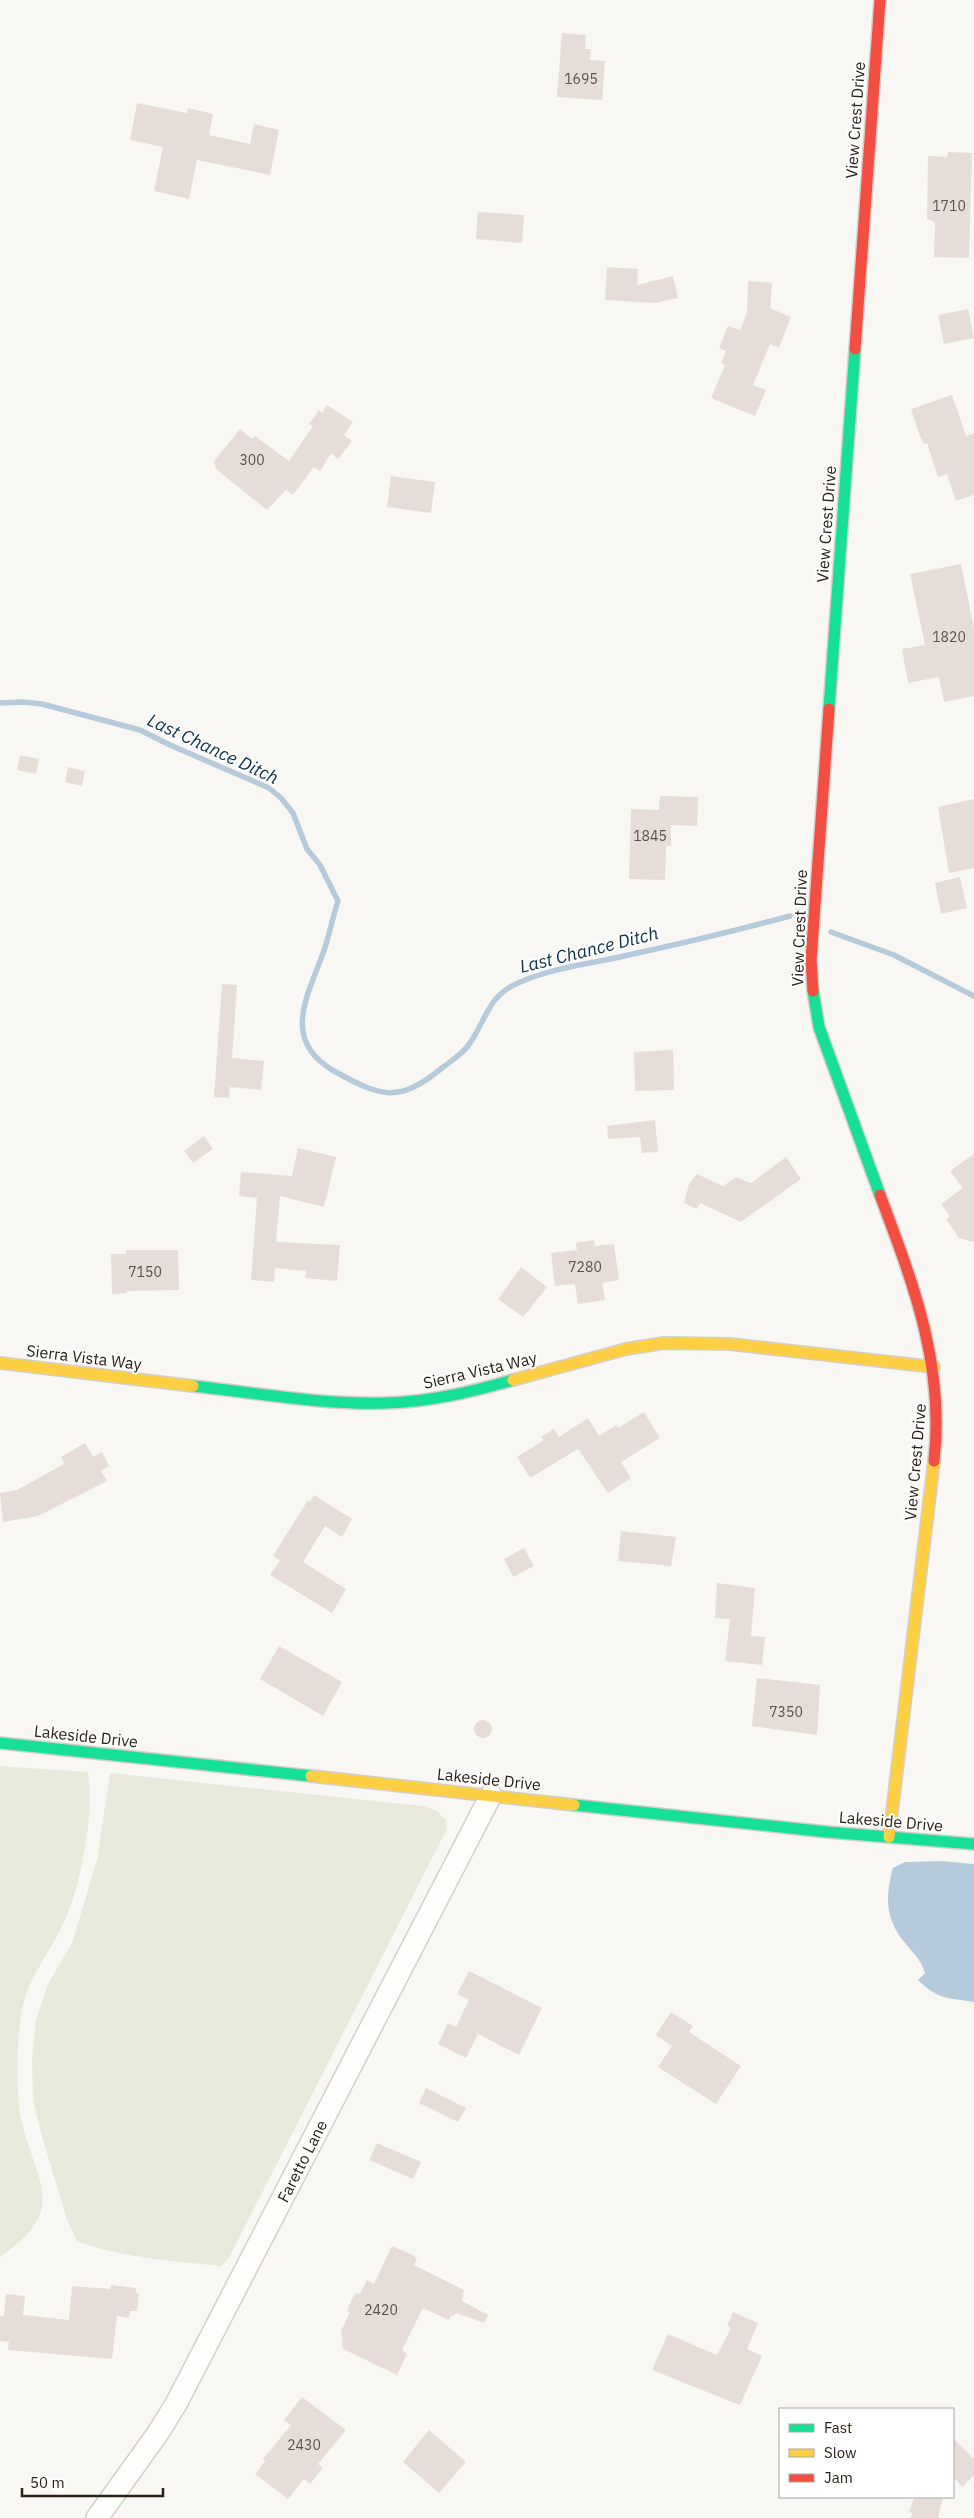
<svg xmlns="http://www.w3.org/2000/svg" width="974" height="2518" viewBox="0 0 974 2518" font-family="'IBM Plex Sans',sans-serif">
<rect width="100%" height="100%" fill="#f9f7f4"/>
<g fill="#e8e9da">
<path d="M 0,1766 L 88,1772 C 95,1810 81,1885 65,1920 C 54,1945 36,1968 26,1994 C 16,2023 15,2089 21,2119 C 36,2184 70,2208 0,2257 Z"/>
<path d="M 110,1773 L 423,1806 L 437,1811 L 446,1820 L 447,1829 L 229,2258 L 221,2266 C 173,2261 122,2258 77,2241 L 67,2220 L 41,2133 L 33,2100 L 32,2058 L 36,2020 L 48,1984 L 72,1943 L 97,1860 Z"/>
</g>
<path fill="#b5cada" d="M 941,1861 L 974,1864 L 974,2002 C 947,1997 940,2001 918,1980 L 925,1973 C 921,1960 914,1954 906,1944 C 885,1920 885,1897 893,1868 L 905,1862 Z"/>
<g fill="none" stroke-linecap="round" stroke-linejoin="round">
<g stroke="#b5cada" stroke-width="5.5">
<path d="M 0,703 L 23,702 L 42,704 L 140,730 L 170,745 L 269,788 L 281,798 L 293,813 L 307,849 L 320,865 L 338,901 C 332,919 329,938 322,956 C 306,999 282,1041 334,1071 C 381,1097 398,1104 442,1068 C 451,1061 464,1053 470,1043 C 487,1018 488,996 518,983 C 551,968 589,964 624,956 C 680,944 735,931 790,916"/>
<polyline points="831,932 894,955 974,996"/>
</g>
</g>
<g fill="#e6ddd9">
<polygon points="562,33 586,35 585,49 591,49 590,60 605,61 602,100 557,97"/>
<polygon points="137,103 187,113 188,108 213,114 209,135 250,144 254,124 279,130 270,175 197,160 189,199 154,191 163,147 130,140"/>
<polygon points="948,152 972,153 969,258 934,257 935,222 927,219 928,156 947,157"/>
<polygon points="478,212 524,215 522,243 476,239"/>
<polygon points="607,267 638,269 637,285 673,276 678,298 655,303 605,300"/>
<polygon points="748,281 772,283 770,308 791,317 779,348 770,344 753,385 766,390 755,416 711,398 725,365 721,363 726,351 719,348 728,326 740,330 747,313"/>
<polygon points="968,309 974,338 944,344 938,315"/>
<polygon points="952,395 966,436 974,433 974,495 956,501 947,474 938,477 927,443 924,444 919,434 911,409"/>
<polygon points="327,405 353,422 344,435 352,441 338,459 331,453 320,471 314,467 293,495 286,490 267,510 216,469 214,461 240,429 252,439 255,436 289,461 313,426 309,424 319,410 322,413"/>
<polygon points="391,476 435,482 431,513 387,507"/>
<polygon points="961,564 974,628 974,696 944,702 939,677 908,683 902,649 925,645 910,574"/>
<polygon points="20,755 39,759 36,774 17,770"/>
<polygon points="68,767 85,771 82,786 65,782"/>
<polygon points="660,796 698,797 697,826 671,825 671,846 666,846 665,880 629,879 631,809 659,810"/>
<polygon points="974,799 974,868 949,873 938,807"/>
<polygon points="960,877 967,908 941,914 935,883"/>
<polygon points="222,984 237,985 232,1058 264,1061 261,1090 230,1087 229,1098 214,1097"/>
<polygon points="673,1050 674,1090 635,1091 634,1052"/>
<polygon points="655,1120 658,1152 642,1153 640,1137 608,1139 607,1126"/>
<polygon points="204,1136 213,1149 193,1163 184,1151"/>
<polygon points="298,1148 336,1157 324,1207 280,1196 276,1242 340,1245 337,1281 305,1278 306,1271 275,1268 274,1282 251,1280 257,1198 239,1196 241,1172 292,1176"/>
<polygon points="974,1154 974,1242 959,1238 946,1219 950,1216 941,1204 963,1188 950,1171"/>
<polygon points="786,1157 801,1179 741,1222 700,1203 697,1209 684,1203 689,1184 697,1174 723,1186 736,1177 751,1183"/>
<polygon points="594,1240 595,1246 614,1244 619,1280 602,1283 605,1300 578,1304 575,1284 555,1286 551,1253 577,1250 576,1243"/>
<polygon points="126,1250 178,1250 179,1290 127,1291 127,1293 112,1294 111,1254 126,1254"/>
<polygon points="521,1267 547,1287 523,1317 498,1299"/>
<polygon points="644,1412 660,1438 621,1462 631,1478 608,1493 578,1449 530,1478 517,1457 544,1440 541,1437 554,1429 559,1437 588,1418 599,1436 616,1425 618,1428"/>
<polygon points="85,1443 93,1457 102,1452 109,1466 101,1471 107,1481 38,1516 3,1522 0,1493 17,1490 64,1464 61,1457"/>
<polygon points="314,1495 352,1519 342,1537 325,1526 303,1562 346,1589 332,1613 270,1575 280,1560 273,1556 308,1500 310,1502"/>
<polygon points="621,1531 676,1537 671,1566 618,1561"/>
<polygon points="524,1548 534,1566 513,1577 504,1559"/>
<polygon points="717,1583 755,1588 751,1636 765,1637 762,1665 725,1661 730,1619 715,1618"/>
<polygon points="279,1646 342,1682 323,1716 260,1679"/>
<polygon points="757,1678 820,1685 817,1735 752,1726"/>
<circle cx="483" cy="1729" r="9"/>
<polygon points="469,1971 542,2008 519,2055 478,2034 466,2058 438,2044 448,2023 456,2027 469,2000 457,1994"/>
<polygon points="671,2012 693,2026 689,2032 741,2066 716,2104 658,2067 672,2046 656,2035"/>
<polygon points="426,2088 466,2108 458,2122 419,2103"/>
<polygon points="377,2143 421,2162 413,2179 369,2160"/>
<polygon points="392,2246 413,2255 417,2259 414,2265 464,2290 462,2301 488,2315 484,2323 456,2313 454,2316 452,2315 449,2320 423,2308 402,2350 407,2354 397,2375 343,2349 341,2331 350,2312 347,2311 353,2297 357,2293 360,2294 367,2280 374,2284"/>
<polygon points="111,2285 136,2288 136,2293 139,2293 137,2311 130,2311 129,2318 117,2316 112,2359 8,2350 9,2342 0,2341 0,2316 4,2316 6,2294 25,2296 23,2315 69,2320 72,2286 110,2289"/>
<polygon points="733,2312 758,2323 747,2349 762,2356 740,2405 652,2370 668,2334 717,2355 731,2328 727,2326"/>
<polygon points="302,2397 346,2430 318,2464 323,2468 310,2484 304,2479 288,2499 255,2474 265,2461 263,2459 291,2425 284,2420"/>
<polygon points="429,2430 466,2462 439,2493 403,2462"/>
<polygon points="953,2438 974,2459 974,2475 962,2487 953,2477"/>
<polygon points="914,2497 943,2497 938,2518 911,2518 912,2513 909,2512"/>
</g>
<g fill="none" stroke-linecap="round" stroke-linejoin="round">
<defs>
<polyline id="street" points="97,2518 158,2433 176,2404 491,1795"/>
<g id="fast">
<polyline points="829,709 855,349"/>
<polyline points="813,991 819,1027 880,1195"/>
<path d="M 193,1386 C 257,1393 322,1405 386,1403 C 429,1402 471,1392 513,1380"/>
<polyline points="0,1743 311,1776"/>
<polyline points="574,1805 827,1832 974,1844"/>
</g>
<g id="slow">
<polyline points="0,1363 193,1386"/>
<polyline points="513,1380 626,1349 664,1343 730,1344 934,1367"/>
<polyline points="311,1776 574,1805"/>
<polyline points="889,1837 934,1461"/>
</g>
<g id="jam">
<polyline points="855,349 880,0"/>
<polyline points="813,991 811,960 829,709"/>
<path d="M 880,1195 C 913,1283 945,1365 934,1461"/>
</g>
</defs>
<use href="#street" stroke="#d4cfc8" stroke-width="24"/>
<use href="#fast" stroke="#d4cfc8" stroke-width="14"/>
<use href="#slow" stroke="#d4cfc8" stroke-width="14"/>
<use href="#jam" stroke="#d4cfc8" stroke-width="14"/>
<use href="#street" stroke="#fefefd" stroke-width="21"/>
<use href="#fast" stroke="#16e098" stroke-width="11"/>
<use href="#slow" stroke="#ffcf43" stroke-width="11"/>
<use href="#jam" stroke="#f24e42" stroke-width="11"/>
</g>
<g text-anchor="middle" stroke-width="4" stroke-linejoin="round" paint-order="stroke">
<g font-size="14" fill="#595248">
<text x="581" y="84">1695</text>
<text x="949" y="211">1710</text>
<text x="252" y="465">300</text>
<text x="949" y="642">1820</text>
<text x="650" y="841">1845</text>
<text x="585" y="1272">7280</text>
<text x="145" y="1277">7150</text>
<text x="786" y="1717">7350</text>
<text x="381" y="2315">2420</text>
<text x="304" y="2450">2430</text>
</g>
<g font-size="16" fill="#292216" stroke="#fff">
<text transform="translate(855 120) rotate(-86)" y="6">View Crest Drive</text>
<text transform="translate(826 524) rotate(-86)" y="6">View Crest Drive</text>
<text transform="translate(799 928) rotate(-88)" y="6">View Crest Drive</text>
<text transform="translate(84 1357) rotate(7)" y="6">Sierra Vista Way</text>
<text transform="translate(480 1370) rotate(-13)" y="6">Sierra Vista Way</text>
<text transform="translate(915 1462) rotate(-85)" y="6">View Crest Drive</text>
<text transform="translate(86 1736) rotate(6)" y="6">Lakeside Drive</text>
<text transform="translate(489 1779) rotate(6)" y="6">Lakeside Drive</text>
<text transform="translate(891 1821) rotate(5)" y="6">Lakeside Drive</text>
<text transform="translate(302 2161) rotate(-63)" y="6">Faretto Lane</text>
</g>
<g font-size="18" font-style="italic" fill="#09314a" stroke="#fff">
<text transform="translate(213 749) rotate(25)" y="6">Last Chance Ditch</text>
<text transform="translate(589 950) rotate(-14)" y="6">Last Chance Ditch</text>
</g>
</g>
<rect x="779" y="2408" width="175" height="90" fill="#ffffff" stroke="#a9a7a2"/>
<rect x="789" y="2424" width="25" height="8" fill="#16e098" stroke="#a9a7a2"/>
<text x="824" y="2433" font-size="15" fill="#292216">Fast</text>
<rect x="789" y="2449" width="25" height="8" fill="#ffcf43" stroke="#a9a7a2"/>
<text x="824" y="2458" font-size="15" fill="#292216">Slow</text>
<rect x="789" y="2474" width="25" height="8" fill="#f24e42" stroke="#a9a7a2"/>
<text x="824" y="2483" font-size="15" fill="#292216">Jam</text>
<path d="M22 2488v8h141v-8" fill="none" stroke="#292216" stroke-width="2.5"/>
<text x="30" y="2488" font-size="15" fill="#292216" stroke="#ffffff" stroke-width="4" paint-order="stroke">50 m</text>
</svg>
